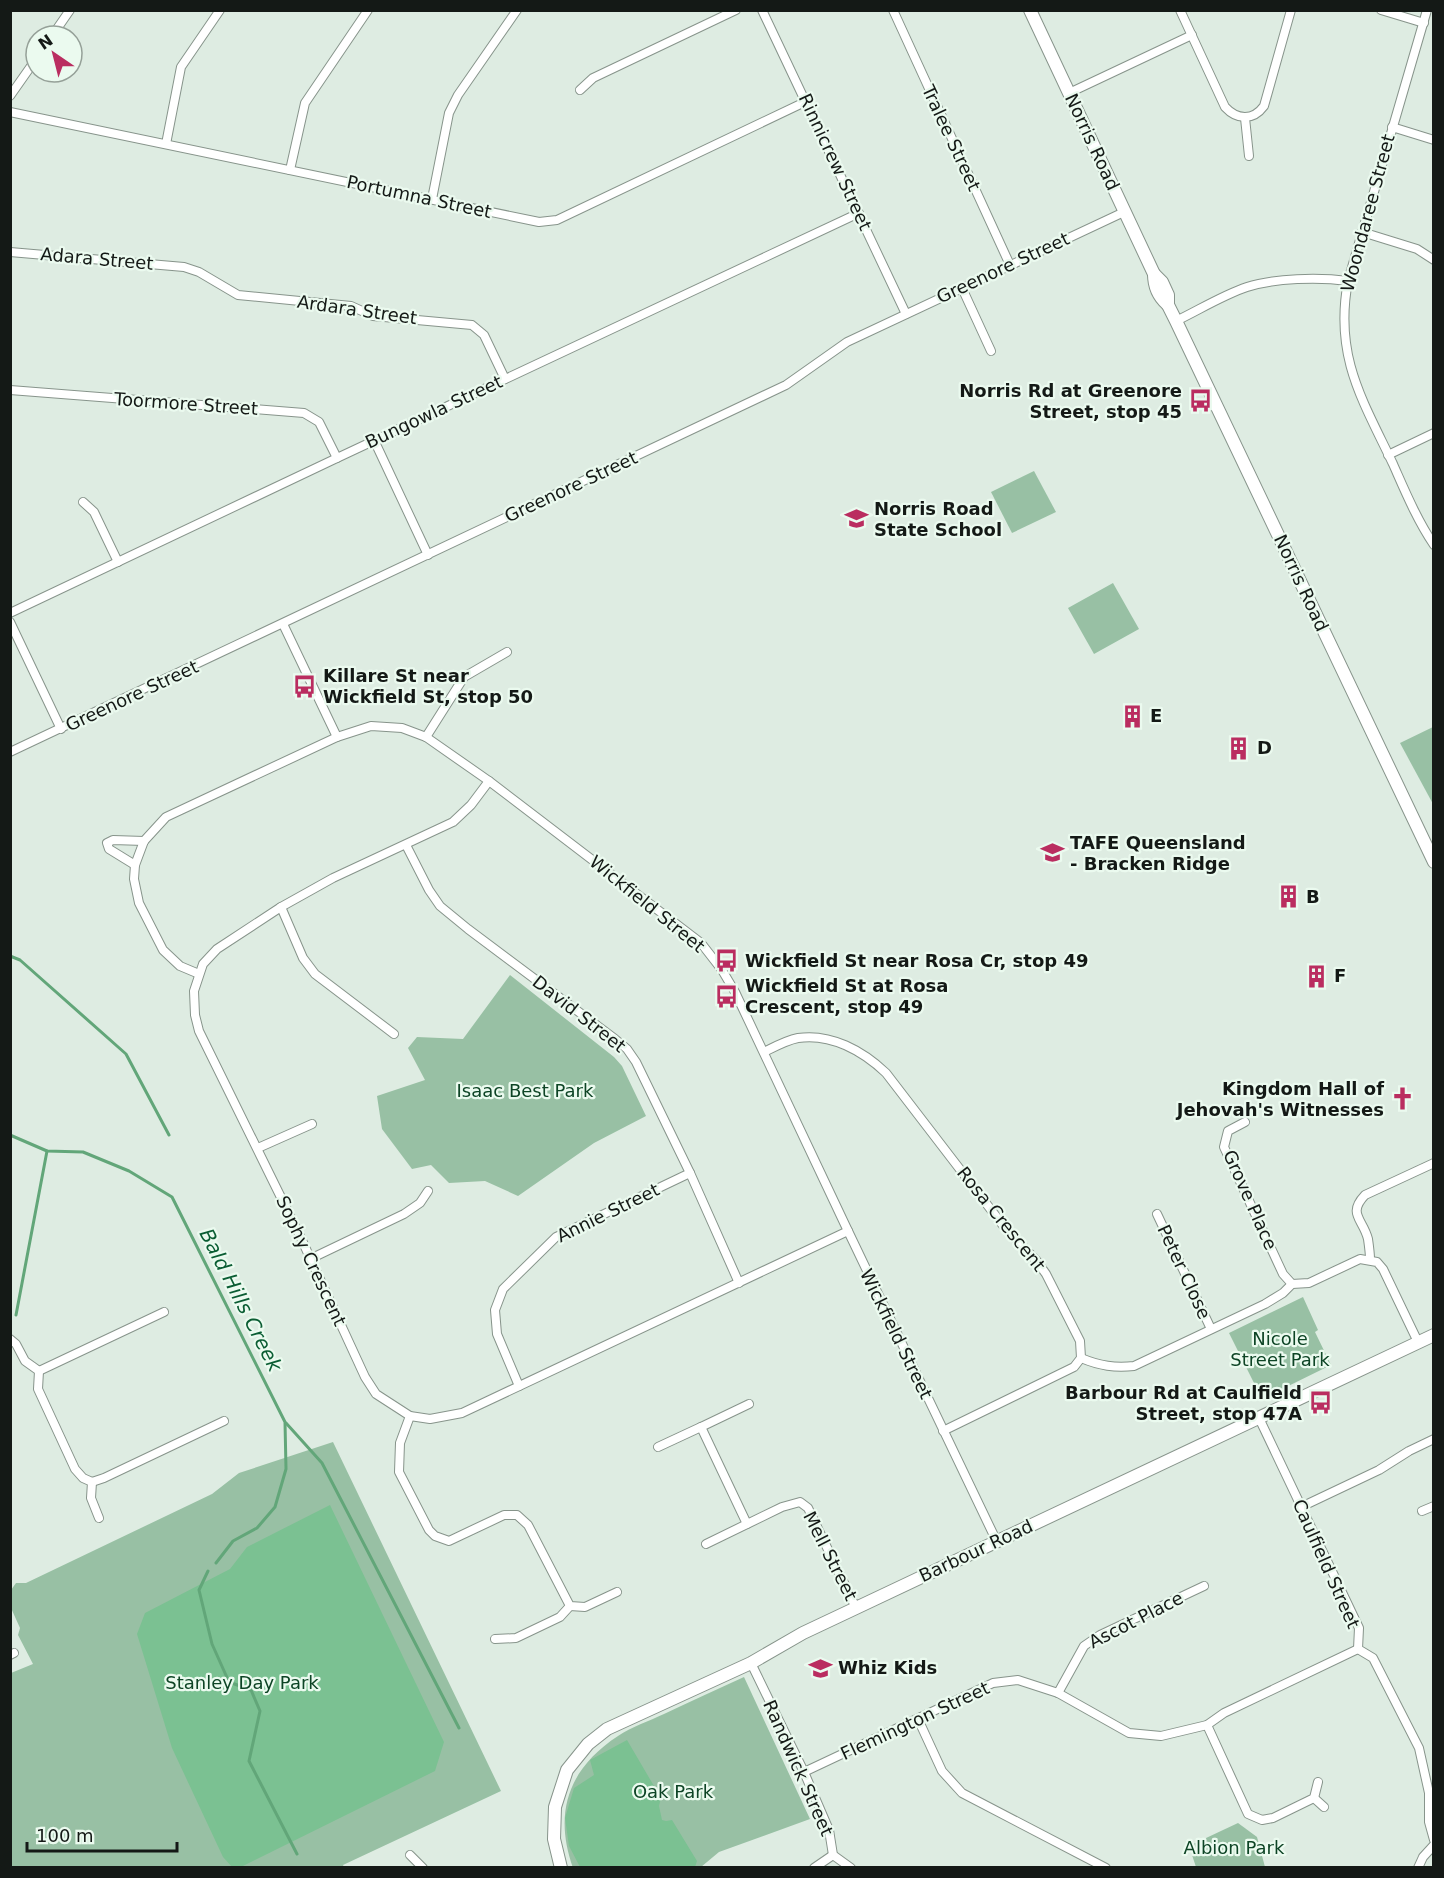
<svg xmlns="http://www.w3.org/2000/svg" width="1444" height="1878" viewBox="0 0 1444 1878" font-family="'DejaVu Sans',sans-serif">
<rect width="100%" height="100%" fill="#deece2"/>
<g fill="#98c0a4">
<polygon points="1034,471 1056,512 1012,533 991,492"/>
<polygon points="1113,583 1139,629 1094,654 1068,608"/>
<polygon points="1433,727 1433,804 1400,743"/>
<polygon points="510,975 614,1057 622,1066 646,1116 594,1143 518,1196 485,1181 449,1183 431,1165 412,1169 382,1129 377,1096 425,1080 408,1048 417,1037 463,1039"/>
<polygon points="1303,1297 1318,1330 1315,1332 1331,1365 1262,1399 1229,1333"/>
<polygon points="333,1442 501,1791 343,1865 344,1867 11,1867 11,1673 33,1664 18,1635 20,1628 11,1608 11,1590 16,1583 26,1583 212,1494 239,1473"/>
<path d="M 744,1677 L 810,1819 L 719,1852 L 701,1867 L 573,1868 C 553,1812 569,1768 618,1736 C 631,1727 649,1721 664,1714 C 690,1702 717,1689 744,1677 Z"/>
<polygon points="1238,1823 1257,1837 1265,1867 1196,1867 1189,1846"/>
</g>
<g fill="#7bc192">
<polygon points="330,1505 444,1742 435,1771 241,1867 232,1867 223,1857 172,1748 137,1634 145,1613 230,1569 247,1547"/>
<polygon points="627,1740 661,1798 659,1806 662,1820 666,1821 672,1820 697,1861 695,1867 580,1867 569,1846 565,1818 574,1788 594,1775 590,1760"/>
</g>
<g fill="none" stroke-linecap="round" stroke-linejoin="round">
<g stroke="#62a679" stroke-width="3">
<polyline points="10,956 20,960 126,1054 169,1135"/>
<polyline points="10,1135 47,1151 83,1152 129,1171 172,1197 285,1422 286,1469 275,1507 257,1528 233,1541 216,1563"/>
<polyline points="16,1315 47,1151"/>
<polyline points="286,1423 322,1463 459,1728"/>
<polyline points="208,1571 199,1590 212,1644 229,1682 251,1690 260,1711 249,1761 297,1854"/>
</g>
<defs>
<g id="street">
<polyline points="762,10 906,314"/>
<polyline points="893,10 1010,265"/>
<path d="M 1180,10 L 1225,107 C 1237,120 1253,121 1264,106 L 1291,10"/>
<polyline points="1381,10 1424,23"/>
<path d="M 1427,10 L 1348,281 C 1334,356 1362,399 1393,464 C 1405,491 1417,520 1434,545"/>
<polyline points="52,36 70,10"/>
<polyline points="580,90 593,78 736,10"/>
<polyline points="1069,93 1192,35"/>
<polyline points="10,96 36,59"/>
<polyline points="10,112 539,222 557,220 807,101"/>
<polyline points="1245,118 1249,156"/>
<polyline points="1392,127 1434,140"/>
<polyline points="166,144 181,67 220,10"/>
<polyline points="290,170 305,103 368,10"/>
<polyline points="432,199 449,113 458,95 517,10"/>
<polyline points="1362,232 1417,249 1434,260"/>
<polyline points="10,252 184,267 199,272 238,295 351,306 373,316 472,325 484,335 505,379"/>
<polyline points="962,288 991,351"/>
<path d="M 1176,321 C 1199,310 1223,295 1247,287 C 1275,278 1319,277 1348,281"/>
<polyline points="10,390 304,413 319,422 337,458"/>
<polyline points="374,440 428,555"/>
<polyline points="1388,455 1434,433"/>
<polyline points="83,502 94,512 118,562"/>
<polyline points="10,613 337,458 859,213"/>
<polyline points="10,622 61,729"/>
<polyline points="283,624 337,737"/>
<polyline points="426,737 464,677 507,652"/>
<polyline points="10,752 786,385 847,342 1124,212"/>
<polyline points="489,781 471,805 453,822 333,878 281,907 217,949 203,964 194,991 195,1015 199,1031 300,1236 365,1377 376,1394 410,1416 430,1419 462,1413 848,1231"/>
<polyline points="406,845 429,890 440,906 468,929 615,1039 627,1049 636,1062 690,1173 739,1283"/>
<polyline points="135,865 109,849 107,843 113,840 144,841"/>
<polyline points="281,907 303,958 315,974 394,1034"/>
<polyline points="199,974 180,966 163,950 139,903 134,879 135,865 144,841 166,817 337,737 371,726 402,728 426,737 489,781 701,943 722,970 735,992 848,1231 997,1542"/>
<path d="M 764,1052 C 774,1047 787,1040 798,1038 C 831,1033 863,1051 886,1073 L 1005,1228 L 1036,1260 L 1046,1274 L 1080,1341 L 1081,1358 L 1074,1367 L 943,1431"/>
<polyline points="1245,1122 1228,1131 1224,1147 1283,1274 1292,1284"/>
<polyline points="258,1148 312,1124"/>
<polyline points="1157,1214 1211,1329"/>
<polyline points="310,1259 404,1214 420,1203 428,1191"/>
<path d="M 1370,1259 C 1370,1253 1369,1246 1368,1239 C 1363,1219 1347,1214 1365,1195 L 1434,1163"/>
<polyline points="10,1339 16,1344 25,1361 39,1371 38,1389 75,1469 83,1478 92,1482 91,1498 99,1518"/>
<path d="M 1081,1358 C 1100,1366 1115,1368 1134,1366 L 1265,1304 L 1283,1293 L 1292,1284 L 1309,1283 L 1360,1259 L 1377,1262 L 1383,1269 L 1418,1342"/>
<polyline points="39,1371 164,1312"/>
<polyline points="519,1386 497,1334 495,1310 503,1289 556,1237 690,1173"/>
<polyline points="410,1416 400,1443 399,1472 429,1530 435,1536 449,1541 504,1515 517,1515 528,1525 570,1606 585,1607 617,1592"/>
<polyline points="1259,1418 1359,1628 1358,1649 1373,1658 1419,1748 1429,1793 1429,1822 1434,1840"/>
<polyline points="701,1427 749,1404"/>
<polyline points="658,1447 701,1427 747,1524"/>
<polyline points="92,1482 104,1478 224,1421"/>
<polyline points="1301,1507 1379,1470 1409,1451 1434,1439"/>
<polyline points="1422,1511 1434,1506"/>
<polyline points="706,1544 782,1507 800,1502 808,1508 856,1608"/>
<polyline points="495,1639 516,1638 560,1617 570,1606"/>
<polyline points="10,1655 14,1653"/>
<polyline points="751,1663 804,1772 829,1830 833,1855 851,1868"/>
<polyline points="1058,1693 1084,1646 1100,1635 1204,1586"/>
<polyline points="918,1719 942,1771 962,1793 1106,1868"/>
<polyline points="1207,1725 1248,1814 1262,1820 1273,1818 1314,1798 1318,1782"/>
<polyline points="804,1772 993,1683 1018,1680 1058,1693 1129,1733 1161,1736 1207,1725 1224,1713 1358,1649"/>
<polyline points="1314,1798 1324,1807"/>
<polyline points="410,1855 423,1868"/>
<polyline points="814,1868 833,1855"/>
<polyline points="1418,1868 1423,1857 1434,1845"/>
</g>
<g id="secondary">
<path d="M 1030,10 L 1154,274 C 1154,287 1158,296 1167,304"/>
<polyline points="1154,274 1162,282 1168,295 1168,305 1176,321 1434,862"/>
<polyline points="561,1868 554,1839 555,1807 567,1770 588,1744 607,1729 751,1663 803,1633 856,1608 1434,1335"/>
</g>
</defs>
<use href="#street" stroke="#87948b" stroke-width="10"/>
<use href="#secondary" stroke="#87948b" stroke-width="14"/>
<use href="#street" stroke="#fff" stroke-width="8"/>
<use href="#secondary" stroke="#fff" stroke-width="12"/>
</g>
<defs>
<symbol id="bus-bare" viewBox="-9 -9 18 18"><path d="M-5-6H5V4H4V6H2V4H-2V6H-4V4H-5ZM-3.5-4V0h7V-4ZM-3.5 1.2v1.5H-2V1.2ZM2 1.2v1.5H3.5V1.2Z" fill="#ba2d60" stroke="#ebfaef" stroke-width="2.5" paint-order="stroke"/></symbol>
<symbol id="school-bare" viewBox="-9 -9 18 18"><path d="M0-5L7-2L0 1L-7-2ZM-4 1L0 2.5L4 1V4Q0 6-4 4Z" fill="#ba2d60" stroke="#ebfaef" stroke-width="2.5" paint-order="stroke"/></symbol>
<symbol id="building-bare" viewBox="-9 -9 18 18"><path d="M-4-6H4V6H1V3H-1V6H-4ZM-2.5-4.3h1.7v1.8h-1.7ZM.8-4.3h1.7v1.8H.8ZM-2.5-1h1.7V.8h-1.7ZM.8-1h1.7V.8H.8Z" fill="#ba2d60" stroke="#ebfaef" stroke-width="2.5" paint-order="stroke"/></symbol>
<symbol id="university-bare" viewBox="-9 -9 18 18"><path d="M0-5L7-2L0 1L-7-2ZM-4 1L0 2.5L4 1V4Q0 6-4 4Z" fill="#ba2d60" stroke="#ebfaef" stroke-width="2.5" paint-order="stroke"/></symbol>
<symbol id="church-bare" viewBox="-9 -9 18 18"><path d="M-1.2-6h2.4v3.5h3.3v2.4h-3.3V6h-2.4V-.1h-3.3v-2.4h3.3Z" fill="#ba2d60" stroke="#ebfaef" stroke-width="2.5" paint-order="stroke"/></symbol>
</defs>
<g fill-rule="evenodd">
<use href="#bus-bare" x="1184" y="384" width="33" height="33"/>
<use href="#school-bare" x="840" y="502" width="33" height="33"/>
<use href="#bus-bare" x="288" y="670" width="33" height="33"/>
<use href="#building-bare" x="1116" y="700" width="33" height="33"/>
<use href="#building-bare" x="1222" y="732" width="33" height="33"/>
<use href="#university-bare" x="1036" y="836" width="33" height="33"/>
<use href="#building-bare" x="1272" y="880" width="33" height="33"/>
<use href="#bus-bare" x="710" y="944" width="33" height="33"/>
<use href="#building-bare" x="1300" y="960" width="33" height="33"/>
<use href="#bus-bare" x="710" y="980" width="33" height="33"/>
<use href="#church-bare" x="1386" y="1082" width="33" height="33"/>
<use href="#bus-bare" x="1304" y="1386" width="33" height="33"/>
<use href="#school-bare" x="804" y="1652" width="33" height="33"/>
</g>
<g text-anchor="middle" stroke-width="4.5" stroke-linejoin="round" paint-order="stroke">
<g font-size="18" fill="#141916" stroke="#ebfaef">
<text transform="translate(951 138) rotate(65)" y="6">Tralee Street</text>
<text transform="translate(1092 142) rotate(65)" y="6">Norris Road</text>
<text transform="translate(835 162) rotate(65)" y="6">Rinnicrew Street</text>
<text transform="translate(419 197) rotate(12)" y="6">Portumna Street</text>
<text transform="translate(1368 213) rotate(-75)" y="6">Woondaree Street</text>
<text transform="translate(97 259) rotate(5)" y="6">Adara Street</text>
<text transform="translate(1003 268) rotate(-25)" y="6">Greenore Street</text>
<text transform="translate(357 310) rotate(8)" y="6">Ardara Street</text>
<text transform="translate(186 404) rotate(4)" y="6">Toormore Street</text>
<text transform="translate(434 412) rotate(-25)" y="6">Bungowla Street</text>
<text transform="translate(571 487) rotate(-25)" y="6">Greenore Street</text>
<text transform="translate(1301 583) rotate(65)" y="6">Norris Road</text>
<text transform="translate(132 696) rotate(-25)" y="6">Greenore Street</text>
<text transform="translate(647 904) rotate(39)" y="6">Wickfield Street</text>
<text transform="translate(579 1014) rotate(38)" y="6">David Street</text>
<text transform="translate(1250 1200) rotate(66)" y="6">Grove Place</text>
<text transform="translate(608 1213) rotate(-26)" y="6">Annie Street</text>
<text transform="translate(1001 1219) rotate(51)" y="6">Rosa Crescent</text>
<text transform="translate(311 1261) rotate(65)" y="6">Sophy Crescent</text>
<text transform="translate(1184 1272) rotate(65)" y="6">Peter Close</text>
<text transform="translate(896 1334) rotate(64)" y="6">Wickfield Street</text>
<text transform="translate(976 1551) rotate(-25)" y="6">Barbour Road</text>
<text transform="translate(830 1556) rotate(63)" y="6">Mell Street</text>
<text transform="translate(1326 1564) rotate(66)" y="6">Caulfield Street</text>
<text transform="translate(1136 1620) rotate(-27)" y="6">Ascot Place</text>
<text transform="translate(915 1721) rotate(-25)" y="6">Flemington Street</text>
<text transform="translate(798 1768) rotate(66)" y="6">Randwick Street</text>
</g>
<g font-size="18" font-weight="bold" fill="#141916" stroke="#ebfaef" text-anchor="start">
<text x="1182" y="397" text-anchor="end">Norris Rd at Greenore<tspan x="1182" dy="21">Street, stop 45</tspan></text>
<text x="874" y="515">Norris Road<tspan x="874" dy="21">State School</tspan></text>
<text x="323" y="682">Killare St near<tspan x="323" dy="21">Wickfield St, stop 50</tspan></text>
<text x="1150" y="722">E</text>
<text x="1257" y="754">D</text>
<text x="1070" y="849">TAFE Queensland<tspan x="1070" dy="21">- Bracken Ridge</tspan></text>
<text x="1306" y="903">B</text>
<text x="745" y="967">Wickfield St near Rosa Cr, stop 49</text>
<text x="1334" y="982">F</text>
<text x="745" y="992">Wickfield St at Rosa<tspan x="745" dy="21">Crescent, stop 49</tspan></text>
<text x="1384" y="1095" text-anchor="end">Kingdom Hall of<tspan x="1384" dy="21">Jehovah's Witnesses</tspan></text>
<text x="1302" y="1399" text-anchor="end">Barbour Rd at Caulfield<tspan x="1302" dy="21">Street, stop 47A</tspan></text>
<text x="838" y="1674">Whiz Kids</text>
</g>
<g font-size="18" fill="#0d4425" stroke="#ebfaef">
<text x="525" y="1097">Isaac Best Park</text>
<text x="1280" y="1345">Nicole<tspan x="1280" dy="21">Street Park</tspan></text>
<text x="242" y="1689">Stanley Day Park</text>
<text x="673" y="1798">Oak Park</text>
<text x="1234" y="1854">Albion Park</text>
</g>
<g font-size="20" font-style="italic" fill="#0a5d33" stroke="#ebfaef">
<text transform="translate(241 1300) rotate(63)" y="7">Bald Hills Creek</text>
</g>
</g>
<rect width="1444" height="1878" fill="none" stroke="#141916" stroke-width="24"/>
<g transform="translate(54 54) rotate(325)"><circle r="28" fill="#ebfaef" stroke="#95a098" stroke-width="1.5"/>
<path d="M0-4.5L10 22L0 15L-10 22Z" fill="#ba2d60"/>
<text y="-9" font-size="16" font-weight="bold" text-anchor="middle" fill="#141916">N</text>
</g>
<path d="M27 1842v9h150v-9" fill="none" stroke="#141916" stroke-width="3"/>
<text x="36" y="1842" font-size="18" fill="#141916" stroke="#ebfaef" stroke-width="4.5" paint-order="stroke">100 m</text>
</svg>
